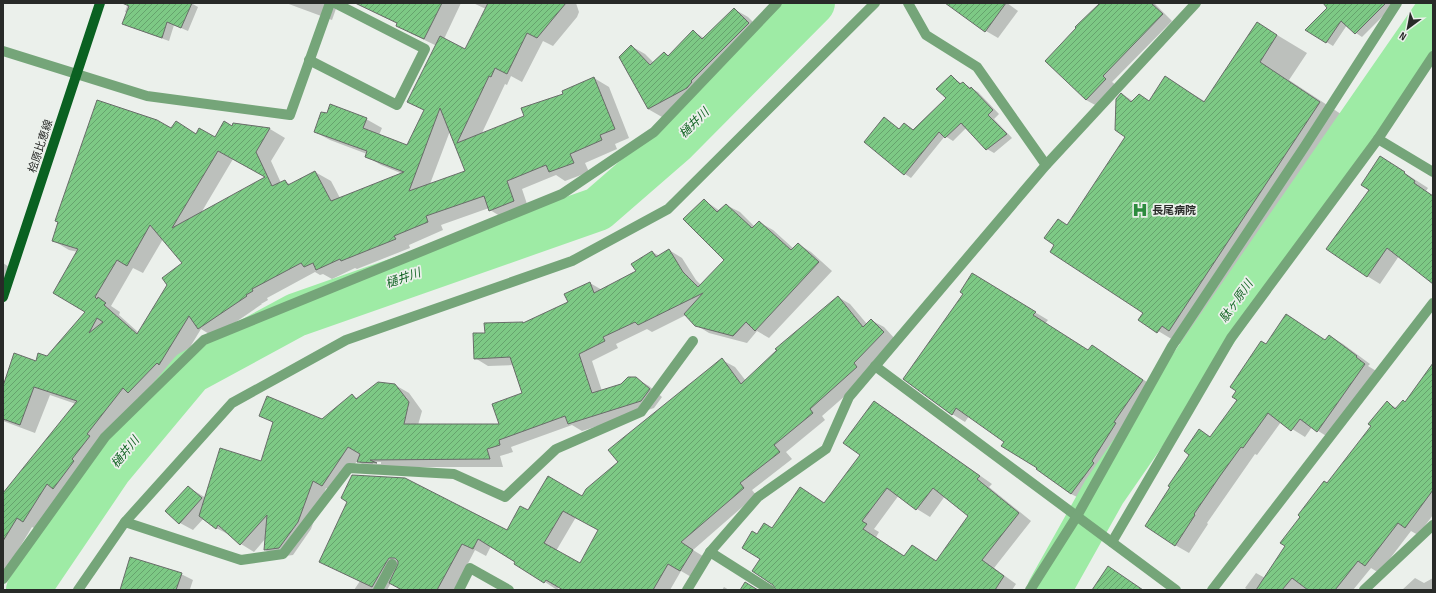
<svg xmlns="http://www.w3.org/2000/svg" width="1436" height="593" viewBox="0 0 1436 593" font-family="'Sofia Sans Condensed','Noto Sans JP',sans-serif">
<defs>
<pattern id="building-hatch" width="6" height="6" patternUnits="userSpaceOnUse"><rect width="6" height="6" fill="#7dc985"/><path d="M-1 1l2-2M0 6l6-6M5 7l2-2" fill="none" stroke="#66a36d"/></pattern>
</defs>
<rect width="100%" height="100%" fill="#ebf0eb"/>
<g fill="#0003" fill-rule="evenodd">
<polygon points="128,3 191,3 198,7 188,31 174,25 169,41 130,27 124,24 127,13 125,12"/>
<polygon points="286,3 338,3 332,20"/>
<path d="M 358,3 L 461,3 L 444,39 L 466,50 L 486,9 L 473,3 L 576,3 L 579,12 L 577,17 L 553,46 L 543,41 L 522,82 L 511,76 L 507,85 L 505,84 L 481,135 L 525,116 L 594,78 L 609,87 L 629,138 L 615,144 L 617,149 L 585,163 L 589,172 L 565,181 L 556,175 L 522,189 L 529,210 L 505,219 L 490,210 L 489,208 L 441,225 L 443,230 L 409,245 L 410,248 L 357,269 L 355,268 L 332,279 L 323,274 L 320,275 L 315,272 L 267,298 L 268,300 L 261,304 L 262,304 L 214,337 L 201,329 L 175,372 L 144,401 L 138,398 L 101,443 L 86,468 L 89,470 L 69,497 L 62,493 L 38,530 L 32,527 L 6,570 L 3,568 L 3,494 L 76,404 L 50,395 L 35,433 L 3,421 L 3,383 L 5,383 L 36,362 L 47,357 L 87,311 L 78,252 L 69,250 L 54,241 L 172,129 L 215,138 L 232,127 L 234,124 L 270,129 L 285,138 L 271,161 L 281,183 L 285,181 L 291,185 L 315,172 L 331,181 L 340,198 L 403,174 L 381,165 L 366,156 L 367,154 L 330,140 L 315,132 L 366,119 L 382,128 L 379,135 L 407,147 L 425,111 L 408,102 L 437,46 L 412,34 L 397,25 L 398,24 L 373,12 ZM 450,131 L 466,172 L 430,184 ZM 233,159 L 267,177 L 201,213 ZM 163,239 L 184,263 L 139,333 L 119,315 L 120,312 L 111,306 L 133,268 L 143,273 Z"/>
<polygon points="947,3 1007,3 1018,11 998,38 986,31"/>
<polygon points="1100,3 1154,3 1172,21 1112,82 1116,85 1097,106 1086,100 1078,28"/>
<polygon points="1333,3 1396,3 1362,37 1356,33 1347,25 1333,46 1307,30"/>
<polygon points="734,9 748,17 762,31 704,89 706,91 701,96 662,117 648,109 631,46 645,54 654,63 665,53 669,56 693,31 704,38"/>
<polygon points="1257,23 1307,53 1289,80 1350,120 1200,347 1192,343 1188,349 1140,320 1144,313 1068,226 1127,137 1122,94 1133,101 1150,102 1166,78 1206,102"/>
<polygon points="951,76 962,84 963,83 978,92 999,114 994,119 1012,138 994,153 987,149 966,128 953,141 945,136 911,178 905,174 884,118 900,130 905,124 914,130 947,98"/>
<polygon points="1380,157 1428,188 1426,191 1433,196 1433,283 1399,256 1380,284 1367,276 1370,190"/>
<path d="M 704,200 L 720,211 L 726,205 L 740,212 L 755,227 L 759,222 L 773,230 L 794,249 L 798,244 L 811,252 L 832,271 L 769,338 L 757,331 L 747,343 L 709,333 L 696,325 L 686,315 L 652,332 L 647,329 L 616,344 L 618,348 L 592,361 L 602,391 L 622,385 L 635,378 L 649,386 L 662,397 L 654,408 L 582,431 L 572,425 L 511,447 L 513,452 L 500,456 L 503,467 L 381,467 L 371,469 L 357,461 L 335,493 L 326,488 L 311,529 L 293,555 L 278,557 L 265,550 L 266,538 L 254,552 L 241,544 L 230,535 L 216,528 L 204,518 L 193,530 L 180,523 L 188,487 L 206,498 L 262,463 L 274,423 L 260,415 L 322,420 L 352,395 L 358,399 L 395,385 L 409,393 L 422,411 L 418,425 L 500,425 L 524,393 L 514,365 L 488,366 L 475,358 L 486,334 L 524,324 L 569,302 L 590,283 L 602,290 L 637,271 L 652,252 L 660,256 L 669,250 L 682,258 L 696,280 L 701,285 L 725,260 ZM 373,462 L 381,462 L 381,464 L 373,464 Z"/>
<polygon points="3,263 14,270 3,305"/>
<polygon points="985,282 1048,320 1045,324 1089,351 1092,346 1156,388 1127,430 1085,501 1071,494 1037,469 1038,468 1005,441 969,416 965,422 952,414"/>
<path d="M 838,297 L 850,304 L 867,324 L 871,320 L 884,327 L 896,340 L 869,375 L 822,416 L 825,420 L 786,452 L 792,459 L 752,490 L 756,495 L 693,550 L 706,558 L 693,578 L 681,571 L 670,590 L 565,590 L 559,587 L 557,590 L 491,546 L 486,556 L 475,550 L 454,590 L 403,590 L 391,583 L 387,590 L 354,590 L 360,581 L 320,561 L 507,531 L 529,511 L 582,497 L 722,360 L 735,367 L 746,381 ZM 576,517 L 599,530 L 580,565 L 556,551 Z"/>
<polygon points="1287,315 1326,341 1330,336 1343,344 1370,364 1368,366 1378,372 1331,439 1312,427 1305,437 1281,422 1257,455 1255,454 1207,523 1208,524 1189,553 1175,545 1190,454 1199,431 1211,437 1238,400 1266,345"/>
<polygon points="1433,364 1433,515 1418,535 1411,531 1379,573 1371,568 1353,590 1248,590 1245,588 1256,573 1265,578 1327,484 1372,426 1387,403 1397,408 1405,402"/>
<path d="M 874,402 L 886,409 L 992,484 L 989,487 L 1031,521 L 994,568 L 1016,584 L 1012,590 L 810,590 L 757,535 L 773,529 L 800,488 L 825,504 L 862,455 ZM 899,495 L 917,509 L 930,517 L 945,496 L 969,516 L 937,561 L 912,546 L 905,557 L 876,537 L 879,532 L 874,529 Z"/>
<polygon points="181,574 193,580 190,589 193,590 122,590"/>
<polygon points="1415,578 1424,583 1433,578 1433,590 1402,590"/>
<polygon points="724,587 729,590 722,590"/>
</g>
<g fill="none" stroke-linecap="round" stroke-linejoin="round">
<g stroke="#9eeba5" stroke-width="44">
<polyline points="28,590 110,469 191,372 296,315 598,209 674,143 813,3"/>
<polyline points="1049,590 1104,492 1433,17"/>
</g>
</g>
<g fill="url(#building-hatch)" stroke="#686c68" fill-rule="evenodd">
<polygon points="122,3 192,3 181,28 167,22 162,38 122,24 129,6"/>
<polygon points="355,3 442,3 424,39 396,26 397,23"/>
<path d="M 488,3 L 566,3 L 537,38 L 527,33 L 507,74 L 495,68 L 491,77 L 489,76 L 457,143 L 524,116 L 521,108 L 563,94 L 562,91 L 594,77 L 615,129 L 600,135 L 602,140 L 570,154 L 574,163 L 549,172 L 546,165 L 507,181 L 514,201 L 489,211 L 484,196 L 426,216 L 428,222 L 394,236 L 396,239 L 341,261 L 340,259 L 316,270 L 313,263 L 304,267 L 301,263 L 252,289 L 253,291 L 246,295 L 247,296 L 198,329 L 189,316 L 159,365 L 157,363 L 128,393 L 123,388 L 87,434 L 90,436 L 72,459 L 74,461 L 53,489 L 47,484 L 23,522 L 17,518 L 3,541 L 3,493 L 77,401 L 34,387 L 20,425 L 3,419 L 3,386 L 14,353 L 36,361 L 38,353 L 47,356 L 85,312 L 53,293 L 78,249 L 52,241 L 58,222 L 55,221 L 97,100 L 157,120 L 171,128 L 176,121 L 196,134 L 199,128 L 215,137 L 224,121 L 232,126 L 233,123 L 270,128 L 256,152 L 272,186 L 285,180 L 288,185 L 315,171 L 331,201 L 404,172 L 365,157 L 367,151 L 314,132 L 321,112 L 327,113 L 330,104 L 367,118 L 363,128 L 407,145 L 424,110 L 407,102 L 440,36 L 465,49 ZM 440,108 L 465,171 L 409,191 L 437,116 ZM 218,151 L 265,177 L 172,228 ZM 150,225 L 182,263 L 162,278 L 167,285 L 137,334 L 104,305 L 106,303 L 98,297 L 97,299 L 95,297 L 117,260 L 127,266 ZM 97,318 L 103,322 L 89,333 Z"/>
<polygon points="945,3 1006,3 985,32"/>
<polygon points="1100,3 1151,3 1163,14 1103,76 1106,79 1086,100 1045,61 1076,28 1075,27"/>
<polygon points="1323,3 1386,3 1355,34 1341,21 1326,43 1305,30 1327,8"/>
<polygon points="734,8 749,23 691,81 692,82 687,88 648,109 619,57 631,45 650,65 664,52 668,56 693,30 702,39"/>
<polygon points="1257,22 1277,35 1260,62 1320,102 1169,331 1162,326 1157,333 1138,320 1143,313 1050,252 1054,245 1044,238 1058,219 1067,225 1125,137 1115,130 1116,99 1121,93 1131,102 1139,94 1149,101 1165,76 1204,102"/>
<polygon points="951,75 960,84 963,82 970,89 971,87 993,110 988,115 1007,134 986,150 961,123 945,138 939,132 904,175 864,142 884,117 899,129 904,123 913,130 946,98 936,89"/>
<polygon points="1380,156 1405,172 1404,173 1415,181 1414,183 1433,196 1433,284 1387,248 1367,277 1326,249 1369,190 1361,185"/>
<polygon points="704,199 717,212 726,204 752,228 759,221 791,250 798,243 819,262 755,331 746,322 733,336 695,326 684,314 703,293 638,325 635,322 603,337 605,341 579,354 592,393 621,384 628,377 636,377 650,389 641,401 568,424 565,416 499,440 500,445 487,449 490,459 370,460 377,463 357,462 360,454 348,447 322,486 313,481 298,522 279,548 264,550 267,515 240,545 218,525 216,529 199,516 220,448 261,461 273,422 259,416 267,396 322,419 352,394 356,399 378,382 395,384 409,402 404,424 499,424 492,404 522,393 510,357 474,359 473,333 485,333 484,323 523,322 523,323 568,302 564,294 590,282 594,293 636,271 631,264 652,251 656,257 669,249 683,272 698,287 724,260 683,219"/>
<polygon points="972,273 1036,312 1033,315 1088,350 1092,345 1143,380 1114,422 1116,423 1092,461 1094,463 1071,494 1036,469 1037,468 1001,446 1004,442 956,408 952,415 903,379 963,294 960,292"/>
<path d="M 838,296 L 863,327 L 871,319 L 884,332 L 854,363 L 857,367 L 810,409 L 813,413 L 774,445 L 780,452 L 740,483 L 744,488 L 681,542 L 693,550 L 680,571 L 668,564 L 653,590 L 563,590 L 546,580 L 544,583 L 514,564 L 515,562 L 478,539 L 473,549 L 462,544 L 437,590 L 402,590 L 389,583 L 398,564 L 398,561 L 395,558 L 389,558 L 387,561 L 372,587 L 319,562 L 347,502 L 341,498 L 352,475 L 405,478 L 507,530 L 520,506 L 528,510 L 548,476 L 582,496 L 586,489 L 618,462 L 608,450 L 711,367 L 722,358 L 741,384 L 777,350 L 775,349 ZM 563,511 L 598,530 L 580,563 L 544,543 Z"/>
<polygon points="1286,314 1325,340 1329,335 1357,356 1356,357 1365,364 1317,432 1300,419 1291,431 1268,413 1243,448 1241,447 1220,476 1194,514 1195,515 1175,546 1145,526 1170,487 1168,486 1189,455 1184,451 1199,429 1210,437 1237,400 1232,397 1236,391 1230,387 1261,341 1266,344"/>
<polygon points="1433,363 1433,490 1405,528 1398,523 1365,566 1358,561 1335,590 1308,590 1292,578 1282,590 1256,590 1285,546 1280,543 1300,517 1298,515 1324,481 1327,483 1371,426 1368,424 1387,401 1395,409 1403,400 1405,402"/>
<path d="M 874,401 L 980,476 L 977,479 L 1019,513 L 982,560 L 1004,576 L 995,590 L 776,590 L 773,585 L 752,571 L 760,559 L 742,548 L 752,531 L 757,534 L 764,523 L 772,528 L 800,487 L 824,503 L 860,455 L 843,443 ZM 887,488 L 916,510 L 933,488 L 968,516 L 936,561 L 912,545 L 904,556 L 863,529 L 867,524 L 862,521 Z"/>
<polygon points="188,486 202,498 179,524 165,511"/>
<polygon points="130,557 182,573 176,590 120,590"/>
<polygon points="1108,566 1143,590 1092,590"/>
<polygon points="745,582 758,590 740,590"/>
</g>
<g fill="none" stroke-linecap="round" stroke-linejoin="round">
<g stroke="#75a579" stroke-width="10">
<polyline points="908,3 926,35 977,67 1046,165"/>
<polyline points="3,51 147,96 290,115 330,3"/>
<polyline points="309,60 397,105 425,49 335,3"/>
<polyline points="1378,139 1433,56"/>
<polyline points="875,366 1176,590"/>
<polyline points="125,522 232,403 346,340 572,261 668,209 875,3"/>
<polyline points="1112,542 1231,338 1378,139 1433,172"/>
<polyline points="710,552 770,590"/>
<polyline points="3,579 105,437 204,340 562,194 654,132 777,3"/>
<polyline points="78,590 125,522 241,560 283,554 349,468 454,474 505,497 556,449 641,412 693,341"/>
<polyline points="378,590 392,564"/>
<polyline points="459,590 470,568 509,590"/>
<polyline points="687,590 710,552 758,497 826,449 849,397 1046,165 1196,3"/>
<polyline points="1030,590 1077,516 1172,346 1305,146 1397,3"/>
<polyline points="1212,590 1433,303"/>
<polyline points="1364,590 1433,525"/>
</g>
<polyline stroke="#0a6121" stroke-width="10" points="3,297 100,3"/>
</g>
<defs>
<symbol id="hospital-bare" viewBox="-9 -9 18 18"><path d="M-5-5h3v3.5h4V-5h3V5h-3V1.5h-4V5h-3Z" fill="#2b8b3d" stroke="#ebf0eb" stroke-width="2.5" paint-order="stroke"/></symbol>
</defs>
<g fill-rule="evenodd">
<use href="#hospital-bare" x="1129" y="199" width="22" height="22"/>
</g>
<g text-anchor="middle" stroke-width="3.5" stroke-linejoin="round" paint-order="stroke">
<g font-size="11" fill="#282a28" stroke="#ebf0eb">
<text transform="translate(40 146) rotate(-72)" y="4">桧原比恵線</text>
</g>
<g font-size="11" font-weight="bold" fill="#282a28" stroke="#ebf0eb" text-anchor="start">
<text x="1152" y="214">長尾病院</text>
</g>
<g font-size="12" font-style="italic" fill="#19682a" stroke="#ebf0eb">
<text transform="translate(694 123) rotate(-45)" y="4">樋井川</text>
<text transform="translate(403 278) rotate(-19)" y="4">樋井川</text>
<text transform="translate(1236 301) rotate(-55)" y="4">駄ヶ原川</text>
<text transform="translate(125 452) rotate(-51)" y="4">樋井川</text>
</g>
</g>
<rect width="1436" height="593" fill="none" stroke="#282a28" stroke-width="8"/>
<g transform="translate(1408 28) rotate(212)" stroke="#ebf0eb" stroke-width="3" paint-order="stroke">
<path d="M0-3L7 15L0 10L-7 15Z" fill="#282a28"/>
<text y="-6" font-size="11" font-weight="bold" text-anchor="middle" fill="#282a28">N</text>
</g>
</svg>
